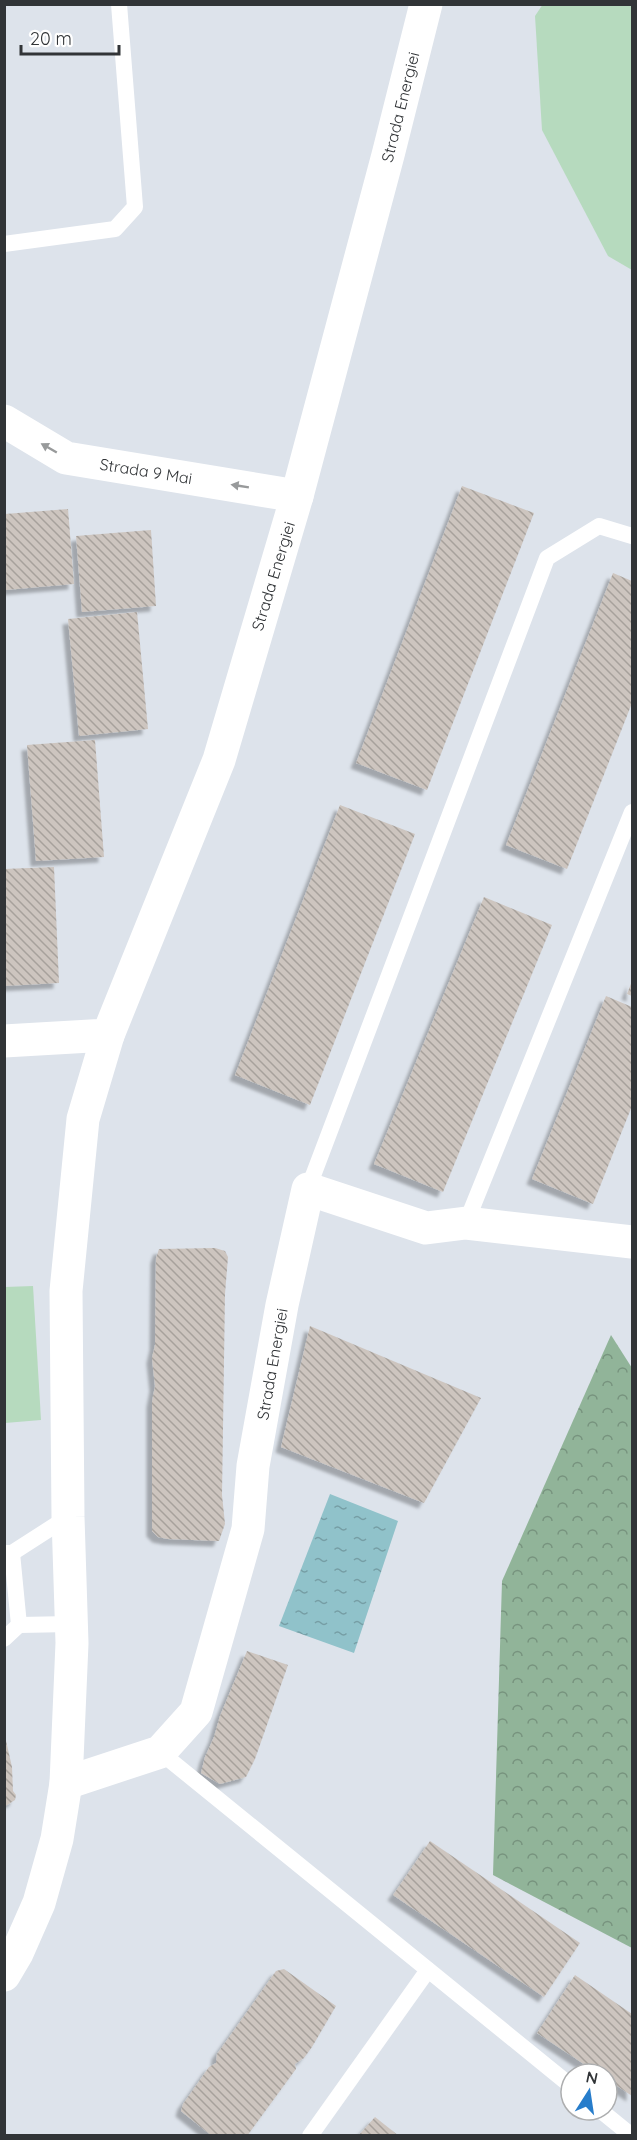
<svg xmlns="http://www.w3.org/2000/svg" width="637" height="2140" viewBox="0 0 637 2140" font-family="Quicksand,sans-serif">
<defs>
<pattern id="forest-crowns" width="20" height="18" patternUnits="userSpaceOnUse" patternTransform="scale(1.5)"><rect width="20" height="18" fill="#91b499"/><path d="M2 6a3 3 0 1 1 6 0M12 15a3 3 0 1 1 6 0" fill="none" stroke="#77937e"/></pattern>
<pattern id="water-ripples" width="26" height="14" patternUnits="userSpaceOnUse" patternTransform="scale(1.5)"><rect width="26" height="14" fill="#90c2ca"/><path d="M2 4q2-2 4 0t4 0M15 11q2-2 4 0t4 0" fill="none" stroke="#769ea5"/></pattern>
<pattern id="building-back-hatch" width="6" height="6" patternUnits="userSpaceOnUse" patternTransform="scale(1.5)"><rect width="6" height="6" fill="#cdc5bf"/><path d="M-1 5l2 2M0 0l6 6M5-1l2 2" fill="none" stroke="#a7a19c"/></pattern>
<filter id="shadow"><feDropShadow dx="-5.5" dy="5.5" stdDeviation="1.5" flood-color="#0004"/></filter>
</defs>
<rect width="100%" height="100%" fill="#dde3eb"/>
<g fill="#b6dabe">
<polygon points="543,4 632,5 632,270 608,256 542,130 535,16"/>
<polygon points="33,1286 41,1420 5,1423 5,1287"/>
</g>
<polygon fill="url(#forest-crowns)" points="611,1335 632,1368 632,1948 493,1875 502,1581"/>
<polygon fill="url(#water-ripples)" points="330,1494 398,1521 354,1653 279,1626"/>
<g fill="url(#building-back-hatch)" filter="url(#shadow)">
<polygon points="462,486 534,513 427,790 356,763"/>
<polygon points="68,509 74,584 5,590 5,514"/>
<polygon points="151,530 156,606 82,612 76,536"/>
<polygon points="613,573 632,581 632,703 567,869 506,845"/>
<polygon points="137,612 148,729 79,736 68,619"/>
<polygon points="95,740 104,857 36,861 27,745"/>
<polygon points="340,805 415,834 310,1105 235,1075"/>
<polygon points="54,867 59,983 4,986 4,869"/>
<polygon points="484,897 552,925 443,1192 374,1164"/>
<polygon points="632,981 632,996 627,994"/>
<polygon points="606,996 632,1007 632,1106 593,1204 532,1179"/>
<polygon points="215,1248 225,1251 228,1257 225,1294 222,1495 225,1524 219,1541 168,1539 158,1537 152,1531 152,1402 155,1386 152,1358 155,1345 156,1258 159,1249"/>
<polygon points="310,1326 481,1398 424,1503 281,1447"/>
<polygon points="247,1651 288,1665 255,1759 246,1777 220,1784 201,1773 205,1757 214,1737 220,1716"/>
<polygon points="4,1732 12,1767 13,1791 16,1795 15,1800 4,1807"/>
<polygon points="430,1841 580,1943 544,1997 393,1895"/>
<polygon points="284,1969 336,2006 312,2047 304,2058 295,2064 296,2069 247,2136 212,2136 181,2111 183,2104 209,2067 216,2063 217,2054 276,1971"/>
<polygon points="575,1975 632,2014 632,2096 607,2079 607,2074 599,2074 537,2033"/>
<polygon points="375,2117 399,2136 358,2136"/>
</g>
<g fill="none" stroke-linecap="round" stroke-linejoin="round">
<g stroke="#fff" stroke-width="16">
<polyline points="4,244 115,229 135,207 119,4"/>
<polyline points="308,1189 547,558 599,526 632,536"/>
<polyline points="466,1223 632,812"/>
<polyline points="4,1553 12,1553 68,1517"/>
<polyline points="12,1553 19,1625"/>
<polyline points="4,1639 19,1625 71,1624"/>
<polyline points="160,1752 571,2086"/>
<polyline points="600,2110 632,2136"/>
<polyline points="310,2136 428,1970"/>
</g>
<g stroke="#fff" stroke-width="33">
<polyline points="4,421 66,458 297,496"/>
<polyline points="66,1783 160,1752 196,1712 248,1529 253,1466 282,1305 308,1189 426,1228 466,1223 632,1242"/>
<polyline points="4,1975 17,1953 39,1903 57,1839 66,1783 72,1643 68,1517 66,1291 83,1119 108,1035"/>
</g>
<polyline stroke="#fff" stroke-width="33" points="4,1041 108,1035 219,760 297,496 388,155 426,4"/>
</g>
<defs><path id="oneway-solid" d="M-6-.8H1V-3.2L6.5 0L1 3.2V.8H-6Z" transform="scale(1.5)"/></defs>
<g fill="#989a9b">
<use href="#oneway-solid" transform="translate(49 448) rotate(-150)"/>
<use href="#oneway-solid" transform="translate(240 486) rotate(-171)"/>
</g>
<g text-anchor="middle" stroke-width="6" stroke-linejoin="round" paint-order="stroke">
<g font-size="16" fill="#313437" stroke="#fff">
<text transform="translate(400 107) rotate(-76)" y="6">Strada Energiei</text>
<text transform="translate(146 471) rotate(9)" y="6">Strada 9 Mai</text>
<text transform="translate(273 576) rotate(-73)" y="6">Strada Energiei</text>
<text transform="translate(272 1364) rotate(-80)" y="6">Strada Energiei</text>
</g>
</g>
<rect width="637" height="2140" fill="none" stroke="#313437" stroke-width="12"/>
<g transform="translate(589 2092) rotate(12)"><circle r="28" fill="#ffffff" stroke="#adaeaf" stroke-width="1.5"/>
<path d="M0-4.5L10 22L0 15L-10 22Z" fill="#277dcb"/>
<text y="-9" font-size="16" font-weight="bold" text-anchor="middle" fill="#313437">N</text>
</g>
<path d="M21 45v9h98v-9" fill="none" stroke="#313437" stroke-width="3"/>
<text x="30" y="45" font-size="18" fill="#313437" stroke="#ffffff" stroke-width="4.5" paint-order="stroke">20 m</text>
</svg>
